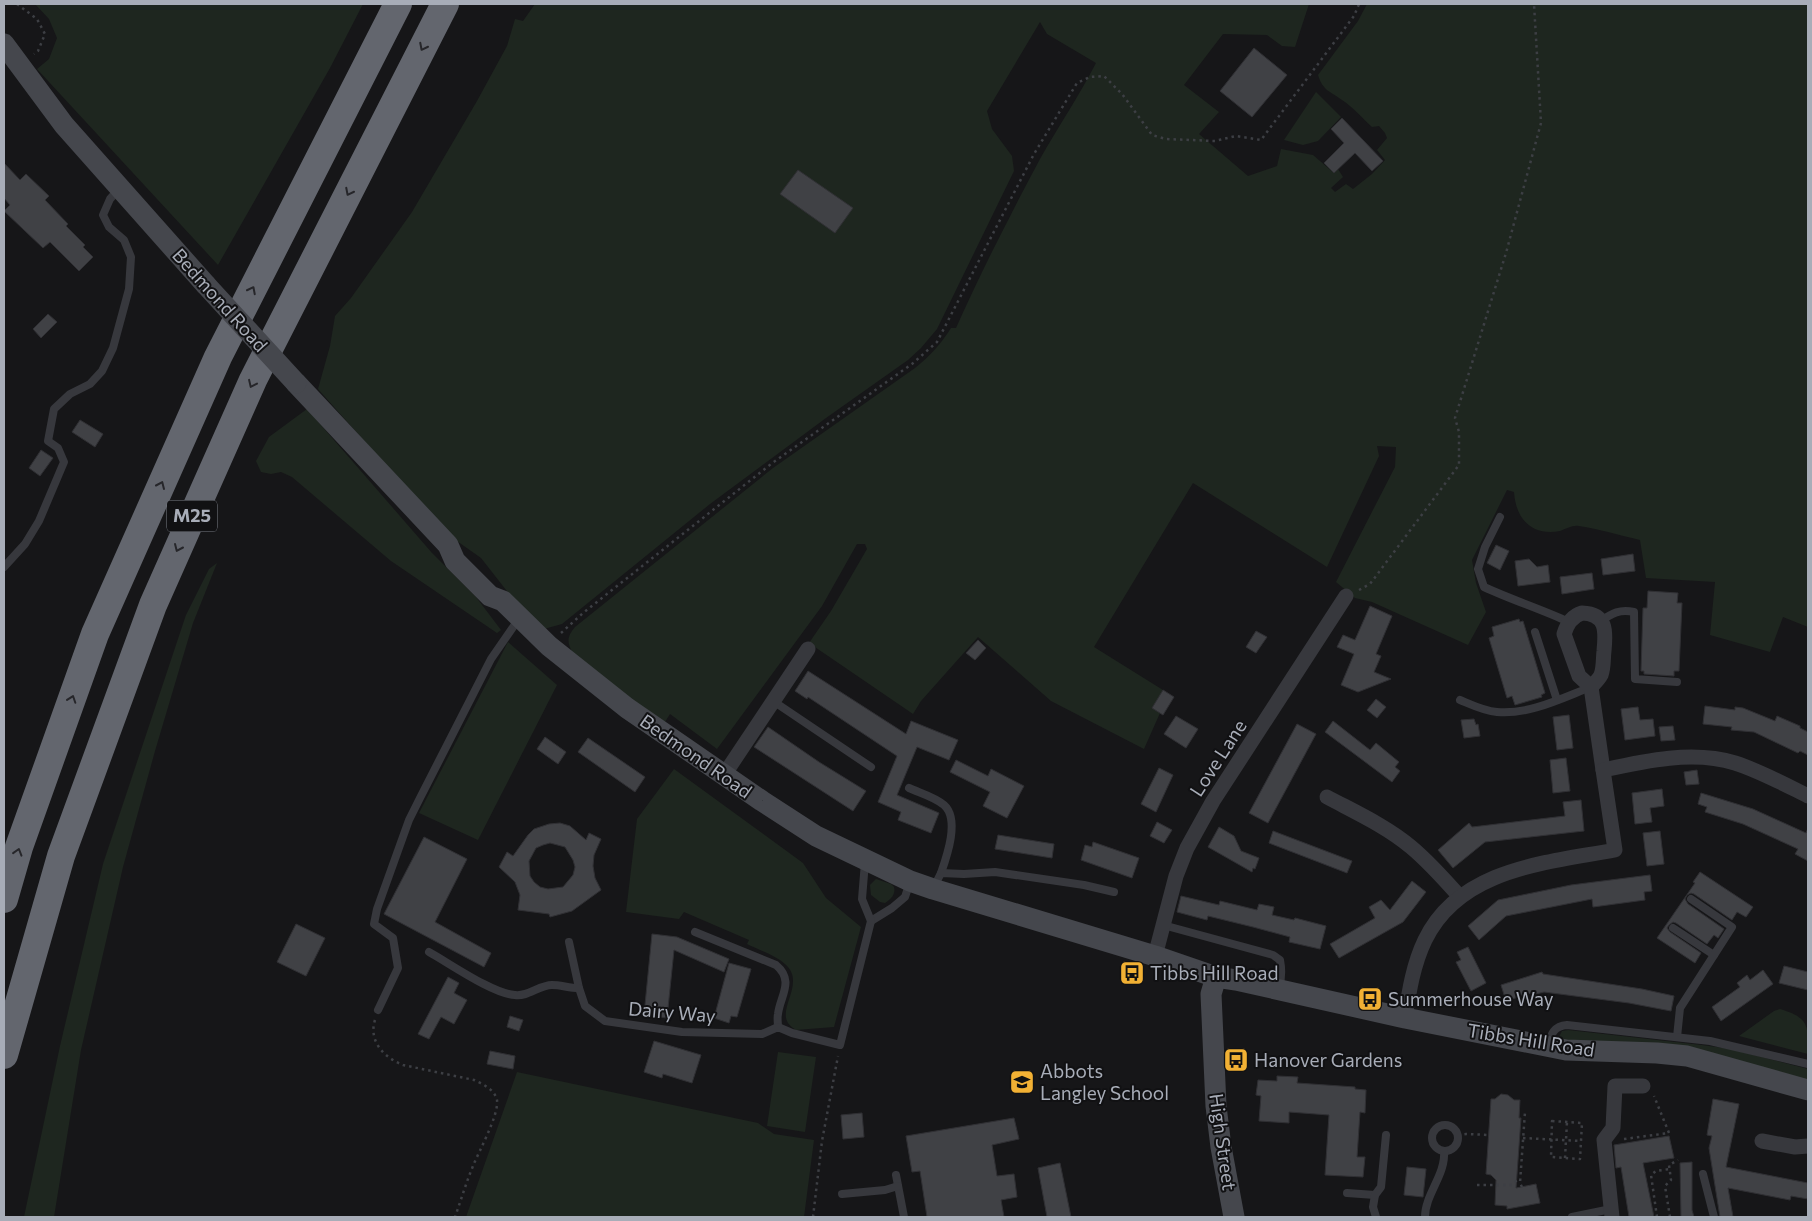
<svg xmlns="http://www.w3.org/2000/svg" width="1812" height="1221" viewBox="0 0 1812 1221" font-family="Commissioner,sans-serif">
<rect width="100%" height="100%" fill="#161618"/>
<g fill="#1e261f">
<polygon points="35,4 363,4 330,68 218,265 37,69 49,59 57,38 49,19"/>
<path d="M 535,4 L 1309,4 L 1295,47 L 1282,46 L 1267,35 L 1223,34 L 1184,85 L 1219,112 L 1199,134 L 1248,176 L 1277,166 L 1281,149 L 1313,155 L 1334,173 L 1338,169 L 1343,177 L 1331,188 L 1335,192 L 1346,184 L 1353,189 L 1372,174 L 1385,160 L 1377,150 L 1387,138 L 1385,133 L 1379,126 L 1372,127 C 1362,118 1353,107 1342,100 C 1330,91 1323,91 1318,75 L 1358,21 L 1367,4 L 1808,4 L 1808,627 L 1783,617 L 1770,652 L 1710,635 L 1715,582 L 1646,578 L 1640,540 C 1619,535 1599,529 1579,526 C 1572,525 1566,529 1560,531 C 1532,536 1516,520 1514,492 L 1507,490 L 1472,560 L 1476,583 L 1486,612 L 1468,645 L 1372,602 L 1355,598 L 1336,582 L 1395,467 L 1396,447 L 1377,446 L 1379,456 L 1327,567 L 1193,483 L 1094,647 L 1163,690 L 1152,708 L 1160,713 L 1144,749 L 1051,701 L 978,637 L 921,701 L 913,714 L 809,643 L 831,611 L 867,549 L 865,544 L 857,544 L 822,606 L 717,749 L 670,714 L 663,725 L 574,655 C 567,643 566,638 575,627 L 773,468 L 915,368 C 930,356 941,344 951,328 L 956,328 C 982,270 1010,215 1040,159 C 1058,127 1079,96 1096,63 L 1047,34 L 1040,22 L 987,111 L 992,129 L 1012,156 L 1014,171 L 937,329 L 921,348 L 908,360 L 826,418 L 710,504 L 562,624 L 544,629 L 521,609 L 481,558 L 447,534 L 318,389 L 330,346 L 335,316 L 351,298 L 412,212 L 477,101 L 507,46 L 515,19 L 523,21 Z"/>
<polygon points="1316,92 1341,117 1318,141 1303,145 1284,140"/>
<polygon points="307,409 432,553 476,597 501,630 497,633 391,561 292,477 281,472 271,474 261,472 256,461 269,437"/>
<polygon points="217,563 193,623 155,751 123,867 81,1050 54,1217 24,1217 60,1046 103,864 186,615 209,569"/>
<polygon points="508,642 557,685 478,840 419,813"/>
<path d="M 674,769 L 803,863 L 826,898 L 861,927 L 834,1027 L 796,1030 C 793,1028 790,1026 788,1023 C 778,1007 806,982 785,964 C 775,955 759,950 747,944 L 749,940 L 684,912 L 679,919 L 626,912 L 637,819 Z"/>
<path d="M 876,879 L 891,884 L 894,887 C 896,894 891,899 885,903 L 880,902 L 871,895 L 870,885 Z"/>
<path d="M 1780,1009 C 1810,1018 1808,1026 1808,1054 L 1739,1036 L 1774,1011 Z"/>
<polygon points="1568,1030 1702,1045 1731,1049 1808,1069 1808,1083 1567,1041 1559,1037 1562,1031"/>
<polygon points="778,1052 816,1057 805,1132 767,1126"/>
<polygon points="517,1072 758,1123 774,1134 814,1140 804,1217 466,1217"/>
</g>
<g fill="#404145" stroke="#303034" fill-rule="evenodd">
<polygon points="1254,48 1287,75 1252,117 1220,91"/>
<polygon points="1342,118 1383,161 1372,171 1355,153 1334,173 1324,163 1344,143 1331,129"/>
<polygon points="4,163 20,180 26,174 49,196 45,200 68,224 66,226 85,245 83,247 93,257 79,271 50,242 43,248 4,211 10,205 4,198"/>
<polygon points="798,170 853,208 835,233 780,194"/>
<polygon points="48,314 57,322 41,338 33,329"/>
<polygon points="80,420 103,434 95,447 72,432"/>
<polygon points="41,450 53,458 40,476 29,468"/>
<polygon points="1496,545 1509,551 1500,570 1487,563"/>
<polygon points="1633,554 1635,571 1603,575 1601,559"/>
<polygon points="1529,559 1537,567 1548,565 1550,582 1518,586 1515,561"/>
<polygon points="1592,573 1594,589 1562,594 1560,577"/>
<polygon points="1648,591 1678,593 1677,603 1682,603 1679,671 1674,671 1674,676 1644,674 1644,671 1641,671 1643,608 1647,608"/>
<polygon points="1370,606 1392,616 1376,654 1381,656 1374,672 1391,679 1358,692 1341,685 1354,654 1337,647 1343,635 1355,640"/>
<polygon points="1519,619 1520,622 1523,621 1545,693 1541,695 1542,697 1515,705 1512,696 1507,698 1489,638 1494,636 1492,627"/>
<polygon points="1256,631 1267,637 1256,653 1246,647"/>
<polygon points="978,640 986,648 975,660 966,653"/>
<polygon points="808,671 906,734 911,721 958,740 949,760 917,747 897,795 939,813 931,833 898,820 901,812 878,802 897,756 808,697 807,699 795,691"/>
<polygon points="1163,690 1174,697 1163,715 1152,708"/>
<polygon points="1376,699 1386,707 1377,718 1367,710"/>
<polygon points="1705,706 1735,710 1735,707 1743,708 1775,721 1777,716 1800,726 1800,728 1808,732 1808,755 1800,751 1798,753 1754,732 1731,730 1732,727 1703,724"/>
<polygon points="1638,707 1640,720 1653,719 1655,736 1625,740 1621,709"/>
<polygon points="1569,715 1573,748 1557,750 1553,717"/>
<polygon points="1176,716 1198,729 1186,748 1164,734"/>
<polygon points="1474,719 1476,725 1478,724 1480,736 1464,738 1461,720"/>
<polygon points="1333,721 1370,750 1376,743 1399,762 1395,767 1400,771 1392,782 1325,732"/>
<polygon points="1297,724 1316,734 1268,823 1249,813"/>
<polygon points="1673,726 1675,740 1661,741 1659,727"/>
<polygon points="768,727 819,762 866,791 853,811 754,747"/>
<polygon points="545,737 566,752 558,764 537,749"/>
<polygon points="588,738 645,777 635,792 578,752"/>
<polygon points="1566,758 1570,791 1553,793 1550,760"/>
<polygon points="956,760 988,776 991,769 1024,786 1007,818 983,806 990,792 950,772"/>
<polygon points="1159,768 1173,775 1156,812 1141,804"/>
<polygon points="1697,770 1699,784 1686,785 1684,772"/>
<polygon points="1662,789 1664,806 1650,808 1652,822 1635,824 1632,793"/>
<polygon points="1701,793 1753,809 1806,833 1808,828 1808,861 1795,854 1798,849 1743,824 1705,812 1707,807 1698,804"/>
<polygon points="1581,800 1584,831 1485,842 1453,868 1438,850 1469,823 1472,827 1565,816 1563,802"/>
<polygon points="1157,822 1172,830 1164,843 1150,836"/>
<path d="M 560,823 L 570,826 L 586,840 L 589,833 L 601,839 L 594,855 L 593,866 L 595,878 L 601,890 L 572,911 L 550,917 L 549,914 L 518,910 L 520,895 L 515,882 L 499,867 L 507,852 L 513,856 L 528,835 L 534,829 L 549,824 ZM 550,843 L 565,847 L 573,860 L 575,867 L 573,875 L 563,887 L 548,889 L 540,887 L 534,882 L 530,876 L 529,861 L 536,848 L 543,845 Z"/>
<polygon points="1219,827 1234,836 1241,851 1259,858 1255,869 1253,868 1252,872 1208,847"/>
<polygon points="1273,831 1352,861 1347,873 1269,843"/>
<polygon points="1660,831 1664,864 1647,866 1643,833"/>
<polygon points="998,835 1054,844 1052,858 995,849"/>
<polygon points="424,837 467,859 435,922 491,953 484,967 384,914"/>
<polygon points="1093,842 1139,858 1132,878 1081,860 1085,845 1092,847"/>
<polygon points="1700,872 1753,907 1746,917 1737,912 1732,920 1694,894 1691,893 1687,895 1685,899 1688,904 1724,929 1718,938 1714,935 1707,944 1676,923 1673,922 1669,925 1667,928 1670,932 1701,953 1695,963 1657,938 1695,883 1693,882"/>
<polygon points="1650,875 1652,891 1644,892 1645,900 1593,907 1592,899 1506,916 1479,940 1468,926 1498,900 1571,885"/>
<polygon points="1412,881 1426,892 1403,922 1339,958 1330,944 1375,918 1369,907 1381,900 1390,910"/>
<polygon points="1181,896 1219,905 1220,901 1257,910 1259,904 1274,907 1272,915 1294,920 1295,918 1326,926 1320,949 1289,942 1290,937 1253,927 1208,916 1207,920 1177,912"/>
<polygon points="296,924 325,938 306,976 277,962"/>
<polygon points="652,934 677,937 729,959 724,972 674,950 667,1018 644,1015"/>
<polygon points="1468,947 1486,983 1471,991 1456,962 1461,960 1457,952"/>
<polygon points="729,963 751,969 737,1017 731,1016 729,1023 714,1018"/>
<polygon points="1784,966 1808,972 1808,990 1779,983"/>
<polygon points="1763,970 1773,984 1721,1021 1712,1007 1740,987 1737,983 1747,975 1750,980"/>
<polygon points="1542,972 1543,974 1642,989 1674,996 1671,1011 1629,1003 1544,992 1532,995 1531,993 1506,1001 1501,985"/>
<polygon points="448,977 459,983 454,993 467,1000 454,1024 441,1017 429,1039 418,1034"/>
<polygon points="510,1016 523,1020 519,1031 507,1027"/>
<polygon points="654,1041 701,1055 692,1083 663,1074 662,1078 644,1072"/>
<polygon points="490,1051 515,1056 513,1069 487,1064"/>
<polygon points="1277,1076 1298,1077 1297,1083 1355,1087 1355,1089 1366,1090 1365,1113 1360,1112 1357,1157 1365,1157 1363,1177 1325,1175 1329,1115 1289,1112 1289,1123 1259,1121 1261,1096 1256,1095 1258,1080 1277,1081"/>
<polygon points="1501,1094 1508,1095 1514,1100 1520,1100 1519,1118 1521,1118 1516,1188 1536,1184 1540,1203 1507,1209 1507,1206 1495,1205 1496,1180 1491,1175 1486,1174 1491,1099 1495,1099"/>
<polygon points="1713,1099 1739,1104 1726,1167 1808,1183 1808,1199 1791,1196 1790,1200 1728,1188 1733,1217 1720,1217 1709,1148 1712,1136 1707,1135"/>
<polygon points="862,1113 864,1137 843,1139 841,1115"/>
<polygon points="1014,1118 1019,1139 992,1145 997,1176 1014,1174 1017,1197 1001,1200 1004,1217 927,1217 920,1171 912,1172 906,1136"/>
<polygon points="1669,1136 1674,1158 1643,1163 1654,1217 1629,1217 1621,1167 1616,1168 1614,1145"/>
<polygon points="1692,1162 1692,1210 1694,1217 1681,1217 1680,1163"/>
<polygon points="1060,1163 1071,1217 1047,1217 1038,1168"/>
<polygon points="1407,1167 1426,1169 1423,1197 1404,1195"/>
</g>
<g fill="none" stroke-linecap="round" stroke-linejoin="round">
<g stroke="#3d3f44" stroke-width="2.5" stroke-dasharray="2.5 4" stroke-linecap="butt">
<polyline points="17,4 37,19 45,34 38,51 34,54"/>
<polyline points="1359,590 1370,584 1459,465 1459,432 1455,418 1506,253 1541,123 1534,4"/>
<polyline points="561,633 583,613 771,464 912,364 937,342 1034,154 1077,83 1090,77 1104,76 1122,94 1152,135 1166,139 1215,141 1236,136 1261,140 1354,16 1359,4"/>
<path d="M 375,1020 C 368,1042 385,1058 403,1065 L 474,1080 C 483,1084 495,1090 497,1100 C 499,1115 479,1151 473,1166 C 466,1183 461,1200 455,1217"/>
<polygon points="1552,1121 1582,1123 1580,1159 1551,1157"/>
<polyline points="1458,1135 1466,1134 1489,1135"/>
<polyline points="1523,1138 1581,1141"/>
<polyline points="1624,1139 1669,1133 1654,1096"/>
<polyline points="1565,1158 1567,1122"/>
<polyline points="1477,1185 1512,1185 1519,1178"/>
<polyline points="1522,1187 1520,1183 1525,1112"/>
<polyline points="813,1217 822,1141 838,1056"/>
<polyline points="1657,1217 1651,1175 1656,1171 1670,1169"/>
<polyline points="1670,1217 1665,1186 1671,1180 1669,1165 1678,1160"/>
</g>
<g stroke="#37383d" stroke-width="8">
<path d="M 1500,517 L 1485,547 L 1478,569 L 1484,587 C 1512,600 1541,609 1569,622"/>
<polyline points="4,567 25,544 39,521 64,462 58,448 48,441 54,409 70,394 90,384 102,371 113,348 129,289 131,257 124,240 109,227 103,215 110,199 118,190"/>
<path d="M 1601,621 C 1612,613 1620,609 1634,612 L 1635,679 L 1677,682"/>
<polyline points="1535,632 1557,700"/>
<path d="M 1460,700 C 1472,705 1484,711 1497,712 C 1529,715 1562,698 1591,687"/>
<polyline points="773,701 871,767"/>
<path d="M 909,788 C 920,793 935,797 944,805 C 960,819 947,856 941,873"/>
<polyline points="934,887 941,873 964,874 995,872 1084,885 1114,892"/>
<polyline points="871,921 892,908 905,897 910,882"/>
<path d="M 1163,925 L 1273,955 L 1280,960 C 1282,970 1282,977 1279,988"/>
<polyline points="1673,928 1714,955"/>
<path d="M 695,932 L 776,965 C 795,981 780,996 778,1014 C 777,1018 778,1023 778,1027"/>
<polyline points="569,942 579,988"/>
<path d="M 429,952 C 449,963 493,994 515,995 C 528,997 539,985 552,985 C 561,985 569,988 579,988 L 585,1006 L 605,1021 L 682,1032 L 762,1034 L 778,1027 L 792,1033 L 840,1045 L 871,921 L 862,899 L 865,862"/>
<polyline points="378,1010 398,968 393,938 374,924 377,909 409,820 420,798 491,659 518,620"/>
<polyline points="1677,1037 1680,1008 1732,927 1691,899"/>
<path d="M 1548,1045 C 1551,1034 1554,1026 1567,1025 L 1710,1041 L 1808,1064"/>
<circle cx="1445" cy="1138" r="13"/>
<polyline points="1703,1174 1714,1217"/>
<polyline points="896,1175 904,1217"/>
<polyline points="1347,1193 1375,1195"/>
<polyline points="842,1194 885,1190 898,1186"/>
<polyline points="1376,1217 1373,1207 1375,1195 1381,1187 1386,1135"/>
<path d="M 1425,1217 C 1425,1194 1446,1175 1444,1151"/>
<polyline points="1572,1217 1611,1209"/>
</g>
<g stroke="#37383d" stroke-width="15">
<path d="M 1591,687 C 1595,683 1599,679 1601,675 C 1604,667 1603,658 1604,651 C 1606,631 1607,614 1582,613 C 1572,616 1567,624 1564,634 L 1579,676 L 1591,687 L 1603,770"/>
<polyline points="724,775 808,649"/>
<path d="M 1327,797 C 1355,812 1386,826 1411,847 C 1429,862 1445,880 1460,897"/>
<polyline points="1155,956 1176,876 1187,848 1213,801 1346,596"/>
<path d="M 1405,1018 C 1409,992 1413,965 1425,940 C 1460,868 1546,863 1615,850 L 1603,770 C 1644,761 1693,750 1735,763 C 1760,771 1784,784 1808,796"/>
<polyline points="1762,1141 1795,1147 1808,1146"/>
<polyline points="1612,1217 1604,1140 1613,1128 1615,1086 1643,1086"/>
</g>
<g stroke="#45474d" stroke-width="21">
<polyline points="4,44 64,125 206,285"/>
<polyline points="296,383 448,545 455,561 490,596 503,601 549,646 627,708 762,801 816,836 910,881 933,889 1155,956 1216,977 1236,980 1405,1018 1566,1050 1657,1053 1687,1056 1808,1090"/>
<polyline points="1216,977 1211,994 1216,1106 1221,1147 1234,1217"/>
</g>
<g stroke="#63666e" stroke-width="28">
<polyline points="4,899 19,847 95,634 218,357 398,4"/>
<polyline points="4,1055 61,856 153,605 253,380 445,4"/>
</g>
<polyline stroke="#45474d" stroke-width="21" points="206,285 296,383"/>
</g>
<defs><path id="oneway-chevron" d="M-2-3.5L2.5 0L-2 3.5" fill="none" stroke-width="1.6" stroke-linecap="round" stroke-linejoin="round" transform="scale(1.25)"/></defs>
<g stroke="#26262a">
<use href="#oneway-chevron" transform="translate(423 47) rotate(117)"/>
<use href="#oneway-chevron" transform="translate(349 192) rotate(117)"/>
<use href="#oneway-chevron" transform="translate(252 290) rotate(-63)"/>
<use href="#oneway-chevron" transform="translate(252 384) rotate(115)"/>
<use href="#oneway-chevron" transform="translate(161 485) rotate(-66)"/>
<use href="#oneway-chevron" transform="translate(178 548) rotate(114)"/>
<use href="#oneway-chevron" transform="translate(72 699) rotate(-71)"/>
<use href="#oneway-chevron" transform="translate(18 852) rotate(-73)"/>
</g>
<defs>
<symbol id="bus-square" viewBox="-11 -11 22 22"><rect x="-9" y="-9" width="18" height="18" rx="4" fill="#f2b134" stroke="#111113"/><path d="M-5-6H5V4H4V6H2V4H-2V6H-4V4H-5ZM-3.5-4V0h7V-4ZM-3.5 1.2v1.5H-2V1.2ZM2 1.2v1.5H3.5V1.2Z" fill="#111"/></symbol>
<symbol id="school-square" viewBox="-11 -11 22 22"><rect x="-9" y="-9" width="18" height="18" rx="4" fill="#f2b134" stroke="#111113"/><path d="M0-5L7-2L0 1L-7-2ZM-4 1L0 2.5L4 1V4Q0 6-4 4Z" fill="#111"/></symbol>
</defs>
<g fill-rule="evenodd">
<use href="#bus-square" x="1118" y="959" width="28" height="28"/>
<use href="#bus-square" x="1356" y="985" width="28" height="28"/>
<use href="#bus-square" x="1222" y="1046" width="28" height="28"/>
<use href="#school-square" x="1008" y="1068" width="28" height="28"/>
</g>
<g text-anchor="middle" stroke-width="4" stroke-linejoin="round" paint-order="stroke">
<rect fill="#111113" stroke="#7b7e86" stroke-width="1" x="167" y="500.5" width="50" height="31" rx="4"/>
<g font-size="18" font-weight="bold" fill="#a8adb8">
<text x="192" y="522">M25</text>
</g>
<g font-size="19" fill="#a8adb8" stroke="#111113">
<text transform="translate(220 300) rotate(48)" y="7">Bedmond Road</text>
<text transform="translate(696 756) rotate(35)" y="7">Bedmond Road</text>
<text transform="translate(1218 758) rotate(-57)" y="7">Love Lane</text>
<text transform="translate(672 1012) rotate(5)" y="7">Dairy Way</text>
<text transform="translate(1531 1040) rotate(9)" y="7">Tibbs Hill Road</text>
<text transform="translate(1223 1142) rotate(82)" y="7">High Street</text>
</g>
<g font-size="19" fill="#a8adb8" stroke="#111113" text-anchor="start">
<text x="1150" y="980">Tibbs Hill Road</text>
<text x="1388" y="1006">Summerhouse Way</text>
<text x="1254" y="1067">Hanover Gardens</text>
<text x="1040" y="1078">Abbots<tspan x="1040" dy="22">Langley School</tspan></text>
</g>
</g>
<rect width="1812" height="1221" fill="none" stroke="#a8adb8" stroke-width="10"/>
</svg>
